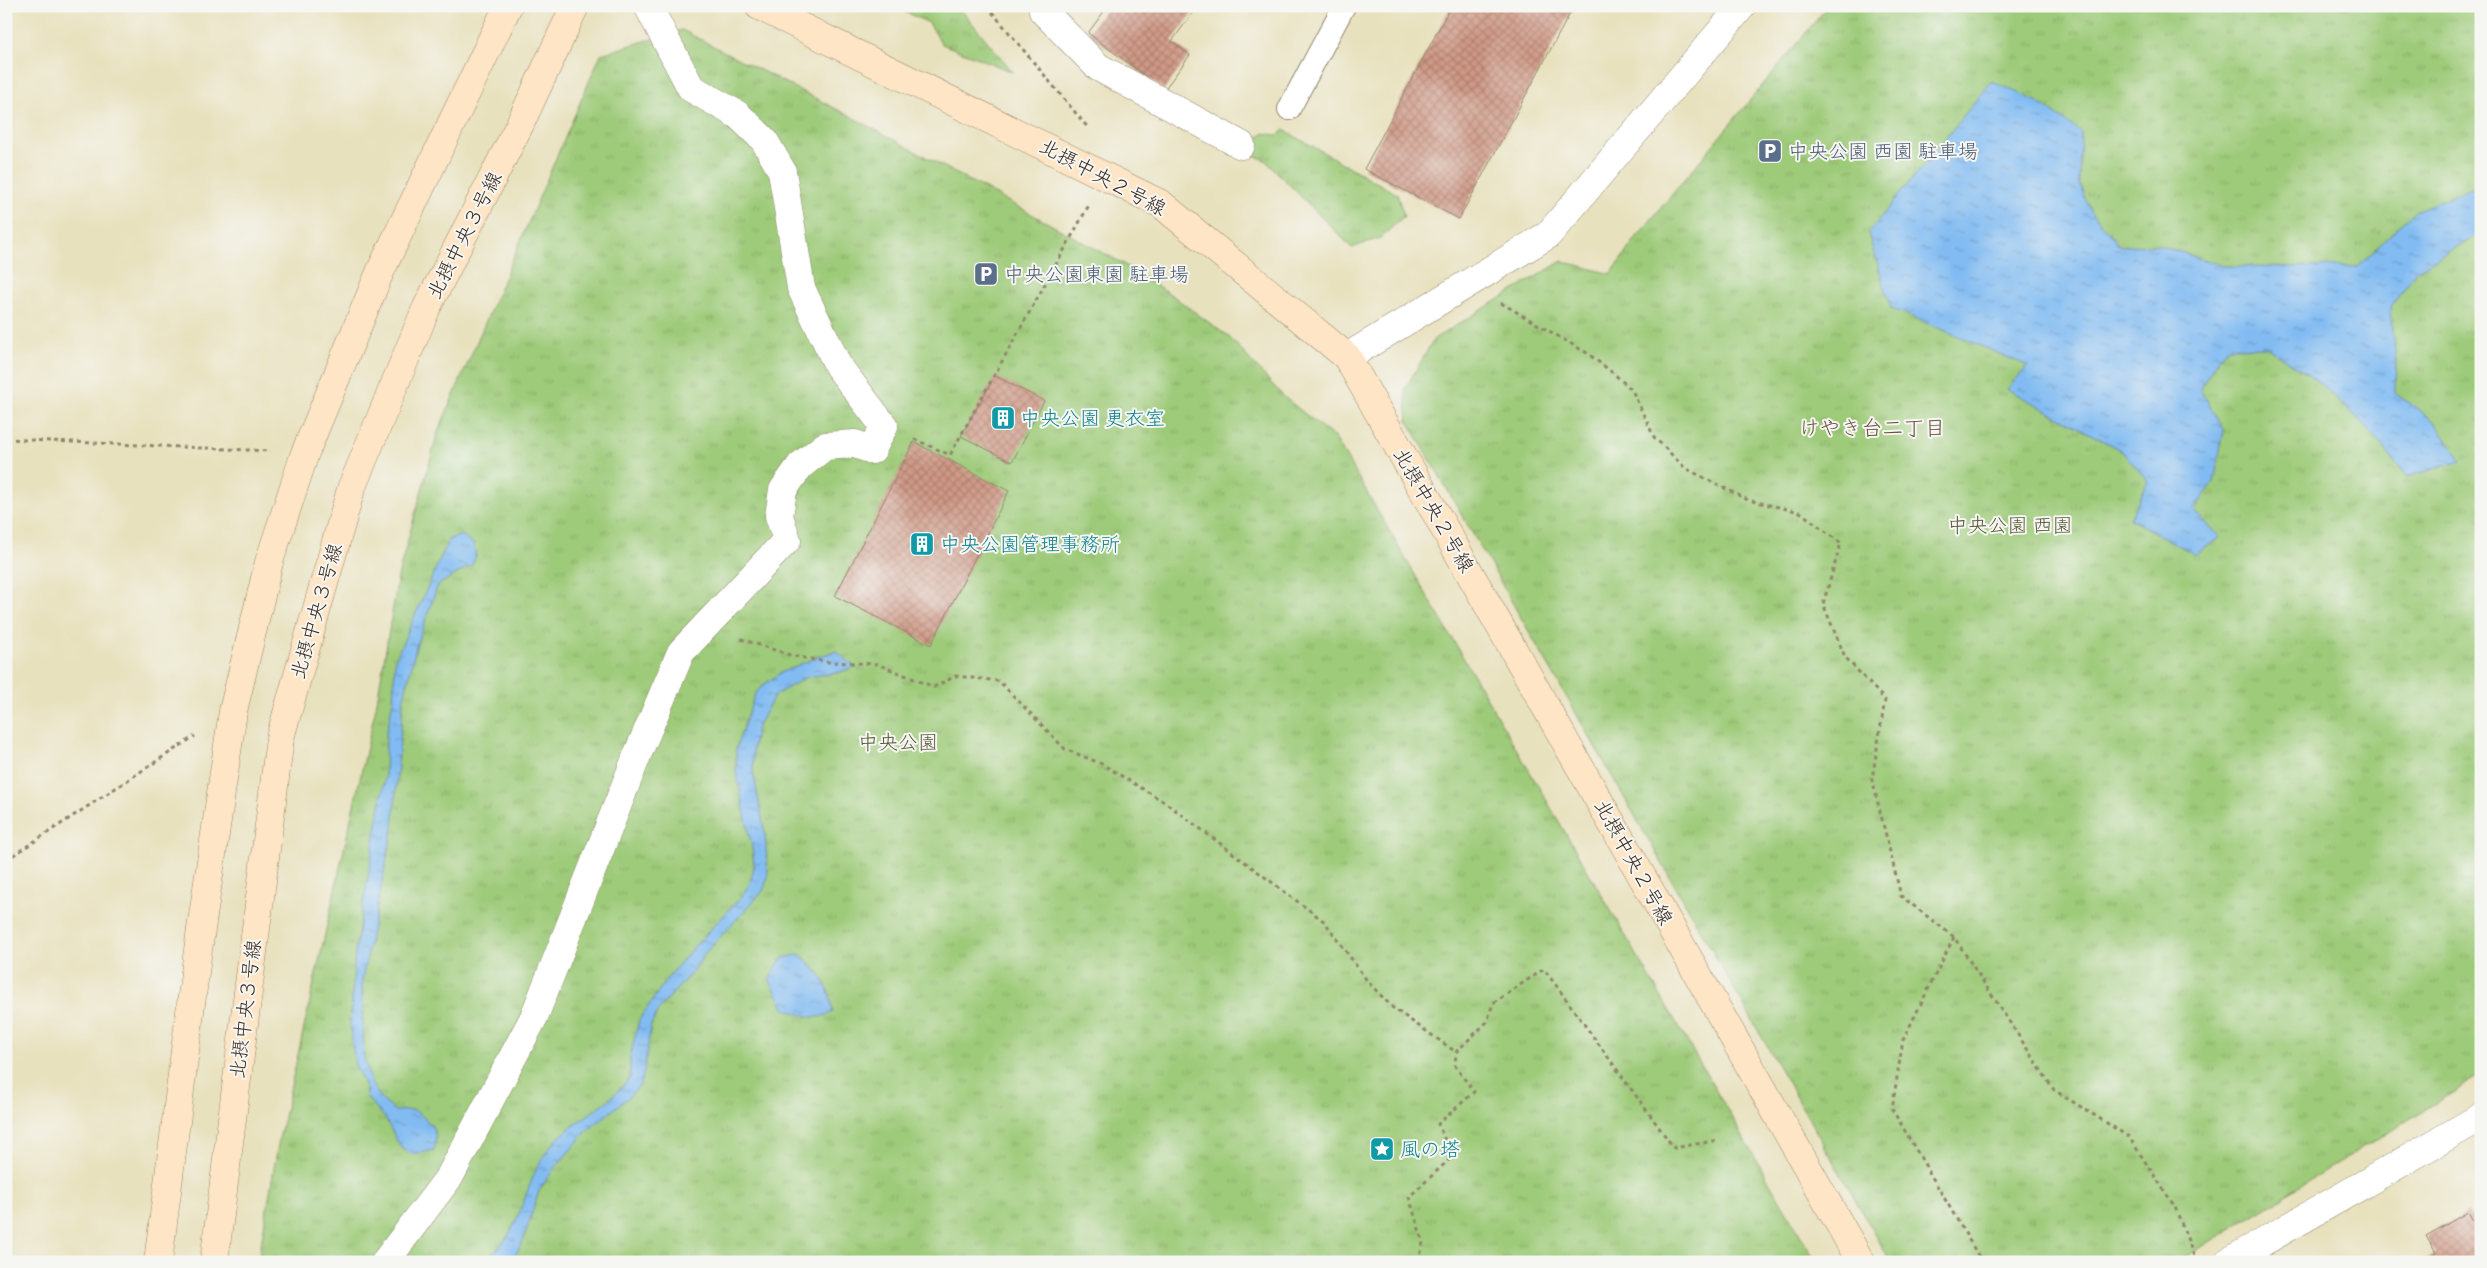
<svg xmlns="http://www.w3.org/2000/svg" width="2487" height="1268" viewBox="0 0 2487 1268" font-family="'Indie Flower','Klee One',sans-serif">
<defs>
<pattern id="grass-tufts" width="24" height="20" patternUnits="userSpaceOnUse" patternTransform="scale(1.25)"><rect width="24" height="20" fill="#9ecb79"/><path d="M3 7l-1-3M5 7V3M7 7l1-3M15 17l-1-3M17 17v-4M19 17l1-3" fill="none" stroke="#89ae68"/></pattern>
<pattern id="water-ripples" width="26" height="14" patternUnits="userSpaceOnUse" patternTransform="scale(1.25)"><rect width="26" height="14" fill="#81bbf2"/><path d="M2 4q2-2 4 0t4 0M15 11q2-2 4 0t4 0" fill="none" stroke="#6b98c3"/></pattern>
<pattern id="building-cross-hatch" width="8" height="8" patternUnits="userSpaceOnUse" patternTransform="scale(1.25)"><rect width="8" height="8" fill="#d09986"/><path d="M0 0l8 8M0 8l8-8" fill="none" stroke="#aa7d6d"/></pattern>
</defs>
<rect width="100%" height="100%" fill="#f6f6f2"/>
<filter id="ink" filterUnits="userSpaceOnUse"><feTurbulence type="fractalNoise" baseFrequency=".02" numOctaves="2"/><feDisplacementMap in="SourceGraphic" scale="10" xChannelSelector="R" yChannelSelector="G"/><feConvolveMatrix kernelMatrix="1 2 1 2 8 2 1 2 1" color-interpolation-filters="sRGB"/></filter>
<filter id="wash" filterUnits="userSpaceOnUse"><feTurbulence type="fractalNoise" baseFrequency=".0096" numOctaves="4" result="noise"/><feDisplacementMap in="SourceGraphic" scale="20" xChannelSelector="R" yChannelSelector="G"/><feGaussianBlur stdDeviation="1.12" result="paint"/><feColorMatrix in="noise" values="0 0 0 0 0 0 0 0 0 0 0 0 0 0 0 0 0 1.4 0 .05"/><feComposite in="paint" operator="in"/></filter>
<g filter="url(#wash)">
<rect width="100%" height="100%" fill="#e8e1bd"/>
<g fill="url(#grass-tufts)" stroke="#6c7a4c">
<polygon points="892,6 958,6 1013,72 942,44 929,23"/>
<polygon points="1828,6 2481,6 2481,1075 2177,1262 1891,1262 1408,421 1405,389 1434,339 1562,261 1611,274 1636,238"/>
<polygon points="682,30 848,115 1122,263 1173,296 1230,338 1284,397 1335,438 1816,1262 258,1262 279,1139 376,707 399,572 438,432 601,54"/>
<polygon points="1284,130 1397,194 1404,216 1382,237 1352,248 1265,160 1248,153 1262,133 1278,135"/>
</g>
<g fill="url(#water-ripples)" stroke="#5e7288">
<polygon points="1992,81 2038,102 2081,132 2079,183 2091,212 2120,246 2158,245 2224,266 2357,267 2415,211 2481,185 2481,232 2416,271 2391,307 2396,362 2395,392 2435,422 2461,461 2407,477 2363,423 2315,379 2266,347 2226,348 2200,388 2224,431 2214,482 2194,510 2220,537 2196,555 2130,519 2148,481 2122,451 2007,389 2028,366 1891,308 1868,233"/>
<path d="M 462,535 L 473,544 L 476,556 L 472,565 L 438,585 L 416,647 L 403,702 L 393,829 L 362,981 L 364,1058 L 372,1085 L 382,1100 L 395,1111 L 414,1110 C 430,1122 440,1129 434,1150 L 413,1155 L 401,1148 L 385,1118 L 367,1098 L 364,1083 L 355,1066 L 350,1025 L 355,952 L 385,777 L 386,734 L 393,701 L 395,660 L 449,539 Z"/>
<path d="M 836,651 L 855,667 L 837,673 L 807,677 L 775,695 L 757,727 L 753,748 L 753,771 L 765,833 L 768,877 L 763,891 L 706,952 L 694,970 L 659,1009 L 651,1025 L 644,1072 L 640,1085 L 629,1097 L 587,1131 L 553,1170 L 539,1191 L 523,1241 L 516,1254 L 506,1262 L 478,1262 C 521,1244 521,1189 545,1154 C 558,1134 580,1121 599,1107 C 611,1099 621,1088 630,1078 L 630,1058 L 639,1020 L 666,980 L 690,951 L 742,896 L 750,883 L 754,867 L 753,853 L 736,771 L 736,748 L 755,694 L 762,686 L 780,673 L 817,657 Z"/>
<path d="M 800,954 C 821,973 829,983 833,1012 C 815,1022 803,1015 785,1009 L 769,979 L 781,959 Z"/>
</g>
<g id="blocks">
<g fill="url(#building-cross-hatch)">
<polygon points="1108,6 1198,6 1172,41 1190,55 1164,90 1088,33"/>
<polygon points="1451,6 1574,6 1459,219 1364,169"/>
<polygon points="995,376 1044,401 1012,462 961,436"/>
<polygon points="914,442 1009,491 931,645 835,596"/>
<polygon points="2468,1212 2481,1234 2481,1262 2422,1262 2436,1253 2426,1236"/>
</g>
</g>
</g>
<g filter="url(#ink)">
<use href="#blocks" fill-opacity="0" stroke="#92866e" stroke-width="1"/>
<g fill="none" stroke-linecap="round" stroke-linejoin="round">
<defs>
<polyline id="lane" points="1289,109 1344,6"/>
<g id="street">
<polyline points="1043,6 1043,11 1098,67 1241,145"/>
<polyline points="1347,357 1548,235 1742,6"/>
<polyline points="385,1262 450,1176 534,1017 638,753 681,652 787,540 779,516 783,490 800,466 825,446 855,444 872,450 884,426 838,366 801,288 782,171 764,140 738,115 691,88 648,6"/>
<polyline points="2228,1262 2481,1117"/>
</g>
<g id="secondary">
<polyline points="759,6 1161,204 1347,357 1861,1262"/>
<polyline points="158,1262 197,957 233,711 269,562 305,453 380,272 508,6"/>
<polyline points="214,1262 280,738 351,489 426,309 519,126 575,6"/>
</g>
</defs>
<use href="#lane" stroke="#92866e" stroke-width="24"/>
<use href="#street" stroke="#92866e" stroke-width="29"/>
<use href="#secondary" stroke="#92866e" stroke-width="29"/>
<g stroke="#92866e" stroke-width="3" stroke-dasharray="4 4" stroke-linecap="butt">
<polyline points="987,6 1089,129"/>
<polyline points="1501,303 1587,353 1613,373 1632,390 1654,437 1685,468 1748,500 1800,512 1841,543 1823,604 1845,657 1885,700 1872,779 1901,896 1954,937 2054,1090 2129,1137 2175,1207 2194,1256"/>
<polyline points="6,439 270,451"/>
<polyline points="914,439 950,455 1089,205"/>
<polyline points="741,639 793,656 829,662 877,664 934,687 956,676 999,681 1065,749 1102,764 1166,803 1325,922 1368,982 1393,1008 1456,1052"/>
<polyline points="6,860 195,736"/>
<polyline points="1954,937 1903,1040 1892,1109 1982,1262"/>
<polyline points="1419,1262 1423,1242 1409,1197 1452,1157 1438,1124 1474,1092 1455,1066 1456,1052 1487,1022 1493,1003 1544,969 1674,1148 1718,1140"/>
</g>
<use href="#lane" stroke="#fff" stroke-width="22"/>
<use href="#street" stroke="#fff" stroke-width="28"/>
<use href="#secondary" stroke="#fee5c5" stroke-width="28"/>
</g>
</g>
<defs>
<symbol id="parking-square" viewBox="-11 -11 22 22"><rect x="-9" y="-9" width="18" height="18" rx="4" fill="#5c6f8a" stroke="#f6f6f2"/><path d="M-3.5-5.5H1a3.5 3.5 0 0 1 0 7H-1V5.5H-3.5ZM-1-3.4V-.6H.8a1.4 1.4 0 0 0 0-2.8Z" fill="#fff"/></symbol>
<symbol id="building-square" viewBox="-11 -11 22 22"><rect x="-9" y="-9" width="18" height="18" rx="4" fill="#0f9aa8" stroke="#f6f6f2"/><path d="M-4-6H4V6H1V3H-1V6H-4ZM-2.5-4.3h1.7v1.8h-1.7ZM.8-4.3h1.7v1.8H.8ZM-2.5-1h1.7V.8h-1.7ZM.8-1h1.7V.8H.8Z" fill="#fff"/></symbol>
<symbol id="sight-square" viewBox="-11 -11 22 22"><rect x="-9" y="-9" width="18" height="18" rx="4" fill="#0f9aa8" stroke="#f6f6f2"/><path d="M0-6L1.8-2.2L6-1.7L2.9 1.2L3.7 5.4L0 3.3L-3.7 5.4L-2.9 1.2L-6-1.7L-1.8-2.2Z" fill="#fff"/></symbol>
</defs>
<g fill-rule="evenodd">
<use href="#parking-square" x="1756" y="137" width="28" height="28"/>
<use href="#parking-square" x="972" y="260" width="28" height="28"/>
<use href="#building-square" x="989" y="404" width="28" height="28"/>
<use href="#building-square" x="908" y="530" width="28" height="28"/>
<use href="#sight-square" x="1368" y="1135" width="28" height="28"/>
</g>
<g text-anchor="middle" stroke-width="4" stroke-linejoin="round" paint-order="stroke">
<g font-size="20" fill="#4e5e75" stroke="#f6f6f2" text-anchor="start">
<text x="1788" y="158">中央公園 西園 駐車場</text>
<text x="1004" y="281">中央公園東園 駐車場</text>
</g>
<g font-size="20" fill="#3b2a1e" stroke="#f6f6f2">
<text transform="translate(1103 177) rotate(28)" y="7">北摂中央２号線</text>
<text transform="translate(464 235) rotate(-63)" y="7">北摂中央３号線</text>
<text transform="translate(1434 510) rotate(60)" y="7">北摂中央２号線</text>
<text transform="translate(316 611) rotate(-74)" y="7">北摂中央３号線</text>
<text transform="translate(1634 862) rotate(61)" y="7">北摂中央２号線</text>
<text transform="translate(245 1009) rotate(-83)" y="7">北摂中央３号線</text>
</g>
<g font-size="20" fill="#0d838f" stroke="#f6f6f2" text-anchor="start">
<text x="1020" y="425">中央公園 更衣室</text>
<text x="940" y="551">中央公園管理事務所</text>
<text x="1400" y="1156">風の塔</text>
</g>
<g font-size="20" fill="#595a39" stroke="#f6f6f2">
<text x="2010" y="532">中央公園 西園</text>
<text x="898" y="749">中央公園</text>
</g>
<g font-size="21" fill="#6f5142" stroke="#f6f6f2">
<text x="1872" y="435">けやき台二丁目</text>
</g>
</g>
<rect width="2487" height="1268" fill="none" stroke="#f6f6f2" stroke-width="25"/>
</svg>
